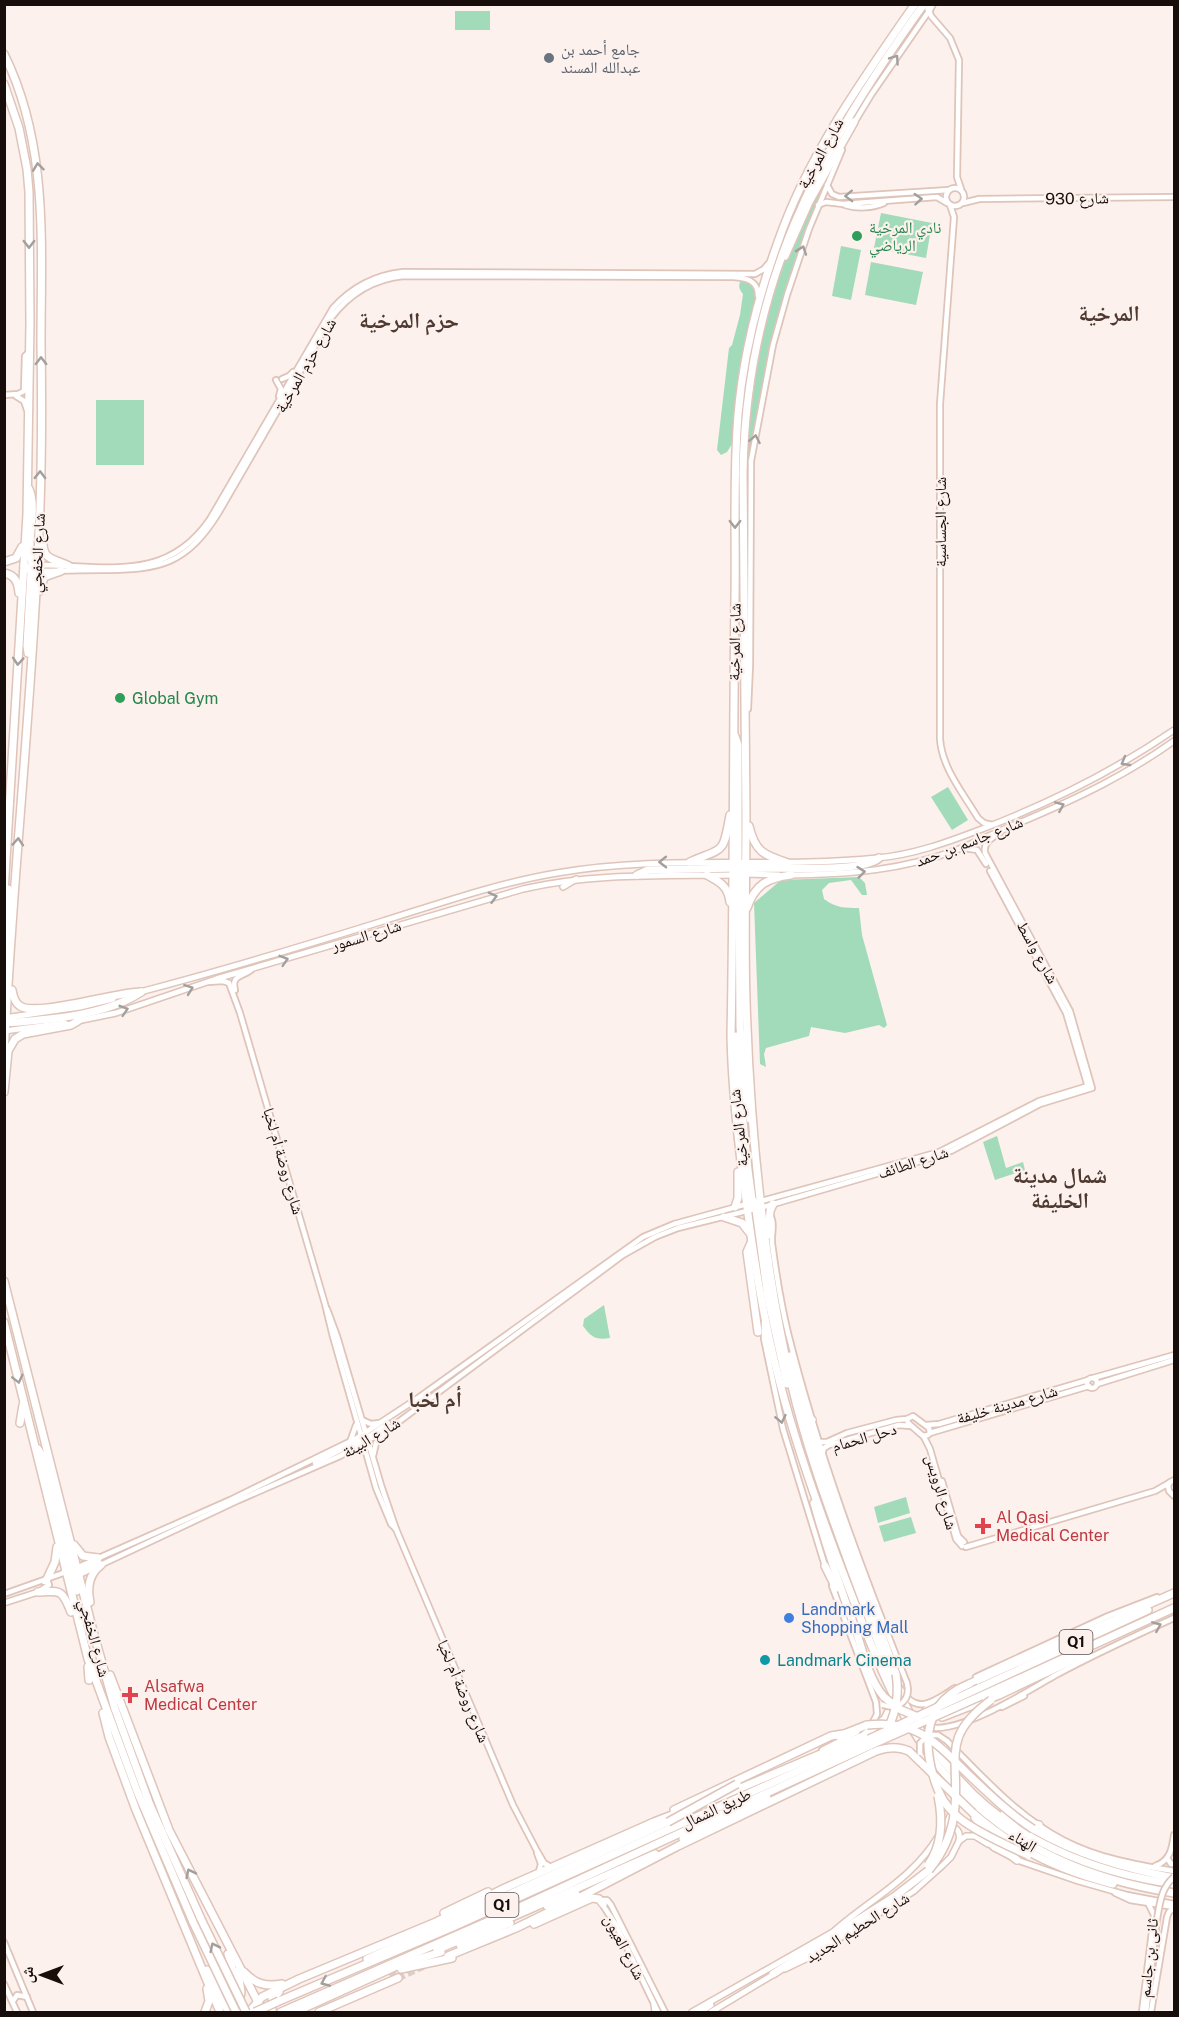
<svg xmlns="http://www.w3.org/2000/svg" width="1179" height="2017" viewBox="0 0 1179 2017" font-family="'Public Sans','Noto Naskh Arabic',sans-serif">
<rect width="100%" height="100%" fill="#fcf1ed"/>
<g fill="#a1dbba">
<rect x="455" y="11" width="35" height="19"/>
<path d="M 829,170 L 831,171 C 808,228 785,285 771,345 C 762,382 757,420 750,458 L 748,458 C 749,381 765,302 797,231 C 806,210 818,191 829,170 Z"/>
<polygon points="881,213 932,223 926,258 874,248"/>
<polygon points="841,246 861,250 851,300 832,296"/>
<polygon points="871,262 923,272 916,305 865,295"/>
<path d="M 741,280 L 748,281 L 755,287 L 755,301 L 740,371 L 732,444 L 727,452 L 721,455 L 717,450 L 729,348 L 732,345 L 740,315 L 743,294 C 739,289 738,286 741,280 Z"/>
<rect x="96" y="400" width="48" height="65"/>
<polygon points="948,787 968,820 952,830 931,797"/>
<path d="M 859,877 L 865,883 L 867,895 L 862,895 L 851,880 L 829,883 L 822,890 L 824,899 C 836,908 845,908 859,908 L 862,935 L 887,1025 L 884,1028 L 879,1025 L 845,1033 L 811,1027 L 809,1036 L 766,1048 L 764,1054 L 766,1067 L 760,1064 L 754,903 L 781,880 Z"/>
<polygon points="997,1136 1006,1168 1023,1162 1025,1170 995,1180 983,1142"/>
<path d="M 604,1305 L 610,1338 C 596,1340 592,1338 583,1326 L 584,1319 Z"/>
<polygon points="906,1497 910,1513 878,1523 874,1507"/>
<polygon points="911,1517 916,1533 884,1542 879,1526"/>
</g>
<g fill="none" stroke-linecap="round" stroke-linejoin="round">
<g stroke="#dacfcb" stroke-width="7" stroke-dasharray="7 3.5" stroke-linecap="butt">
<polyline points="390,1976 402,1966"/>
<polyline points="398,1978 426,1965"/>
</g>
<defs>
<g id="secondary">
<polyline points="929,10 931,16 950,38 959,60 957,177 961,189"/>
<polyline points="854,123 871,95 931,8"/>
<polyline points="827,185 832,194 839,197 949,190"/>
<circle cx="955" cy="197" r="9"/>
<polyline points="963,203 979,199 1174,197"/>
<polyline points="818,205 826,202 843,204 937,197 947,203"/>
<path d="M 845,205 C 857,209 873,208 884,203"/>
<path d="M 950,205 L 954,217 L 940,404 L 940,739 C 942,768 963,793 978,818 L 984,823 L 992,825"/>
<polyline points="282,379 289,376 293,372"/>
<polyline points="276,380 281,389 279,396"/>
<polyline points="4,395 18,394 24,391 25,356 30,351"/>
<polyline points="16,396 24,401 27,410"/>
<path d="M 36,565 C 104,565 166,584 210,519 L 333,308 C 352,287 375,275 403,272 L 755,274 L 764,269 L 768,264"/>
<path d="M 37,571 C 59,571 80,570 102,570 C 161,570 187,564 219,512 L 331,318 C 350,293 373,279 404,276 L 733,277 C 746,278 758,280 758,296"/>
<polyline points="748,709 750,665 751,461 773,345 787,295 809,229 842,150"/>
<polyline points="964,848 977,850 986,864"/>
<polyline points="990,871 1066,1013 1088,1087"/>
<polyline points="208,982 223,981 229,983 240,1013 325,1304 333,1337 376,1488 391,1524 396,1529"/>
<path d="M 235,990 C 231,975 242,977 251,970"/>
<polyline points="758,1202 939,1152 1039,1101 1088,1086"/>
<path d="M 771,1217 C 775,1224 771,1234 772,1243 C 776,1273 781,1304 788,1333 C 818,1453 861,1568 907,1683"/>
<polyline points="327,1309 337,1336 381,1485 396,1529 513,1805 537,1851 544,1863 549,1866"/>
<polyline points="764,1322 764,1339 783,1429 825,1566"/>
<polyline points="1093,1378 1174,1355"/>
<circle cx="1092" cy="1383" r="5"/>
<polyline points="1097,1384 1174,1360"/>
<polygon points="913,1416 929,1428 930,1433 928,1435 923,1436 908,1423 907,1419"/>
<polyline points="362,1420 371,1424 379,1423"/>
<polyline points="926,1425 939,1424 1088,1380"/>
<polyline points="930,1433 1089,1386"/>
<polyline points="924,1437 930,1449 956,1539 962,1546"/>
<polyline points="365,1439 388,1423"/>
<polyline points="817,1439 820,1442 827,1442 847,1433 896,1420 907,1419"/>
<polyline points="350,1442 356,1425"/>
<polyline points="822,1454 824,1448 829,1445 899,1425 910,1426"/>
<polyline points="373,1456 376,1443 383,1434"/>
<polyline points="315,1463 364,1438"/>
<polyline points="1174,1480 1170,1482 1168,1486 1169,1491 1174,1496"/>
<polyline points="942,1481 958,1536 964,1542"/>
<polyline points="966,1547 1155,1491 1169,1483"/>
<polyline points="76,1568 230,1500 357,1438 418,1398 643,1237 674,1224 747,1204"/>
<path d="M 77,1576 L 239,1500 L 340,1456 L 393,1426 L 623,1255 L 655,1237 L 678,1228 L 767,1206 L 931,1158 L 951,1151 L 1040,1104 L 1092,1088 L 1070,1011 L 985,853 C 983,841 993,838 1001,832"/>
<polyline points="832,1586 876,1702 877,1714 872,1724"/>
<polyline points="4,1594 66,1572"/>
<polyline points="4,1603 38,1592 49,1585 48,1582 44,1582"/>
<polyline points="976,1677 1108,1616 1157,1597"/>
<path d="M 900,1688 C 917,1717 934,1701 955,1688"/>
<path d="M 932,1703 C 928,1706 925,1709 924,1713 C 922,1722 929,1728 937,1728 C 970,1727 1025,1693 1054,1676 C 1093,1655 1134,1636 1174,1618"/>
<polyline points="1002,1707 1024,1696"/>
<path d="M 947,1741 C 983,1777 1017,1816 1063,1840 C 1097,1858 1137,1865 1174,1871"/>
<polyline points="822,1750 857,1732"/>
<polyline points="974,1830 994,1848 1017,1860 1078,1881 1127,1895 1174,1904"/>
<polyline points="537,1853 541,1864 539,1871"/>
<polyline points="1167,1858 1171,1864 1174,1864"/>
<path d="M 1155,1866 C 1170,1861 1172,1849 1174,1835"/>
<polyline points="1115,1893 1130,1900 1174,1907"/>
<polyline points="4,1942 33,2012"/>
<polyline points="4,1984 17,2012"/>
<polyline points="13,2001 17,1995 27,1997"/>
<polyline points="658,2012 616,1925 604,1907 604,1900 607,1900 611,1905 665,2012"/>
<polyline points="1142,2012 1154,1915 1149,1905"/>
<polyline points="1146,2012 1157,1919"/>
<polyline points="1151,2012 1167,1917 1169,1912 1174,1908"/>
</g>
<g id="primary">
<polyline points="743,874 779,875"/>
<path d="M 788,875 C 846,875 904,870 959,849 C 981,840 1003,829 1026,820 C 1080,797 1126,775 1174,741"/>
<polyline points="563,887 576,879"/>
<path d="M 140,992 C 220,971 300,947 380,922 C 438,904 497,883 557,873 C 663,854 771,869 877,858 C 913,855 948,842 982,829 C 1050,803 1114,771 1174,730"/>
<polyline points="4,1018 80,1007 113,999"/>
<path d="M 77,1021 L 116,1013 L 216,979 L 523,889 C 593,873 663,876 734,875"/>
<polyline points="4,1031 65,1023"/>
<path d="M 948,1828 L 955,1828 C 960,1831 960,1836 959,1841"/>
<polyline points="785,1969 810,1957 914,1891 943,1865 951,1857 959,1841 966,1836 975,1836 988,1844"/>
<polyline points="654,2005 655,2012"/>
<path d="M 692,2012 L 833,1932 C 870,1899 912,1880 939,1835 C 944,1827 950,1820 952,1810"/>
<polyline points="701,2012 711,2005"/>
<polyline points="711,2012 776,1973"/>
</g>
<g id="highway">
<path d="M 915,4 C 863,79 808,155 778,242 C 758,297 743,356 738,415 C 733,476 736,537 735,598 C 733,744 734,889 731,1035 C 732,1093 739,1150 747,1207 C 755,1268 765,1328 781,1387 C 799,1456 824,1524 850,1591 C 877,1661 903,1732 957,1787 C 1019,1850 1088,1879 1174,1893"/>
<path d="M 924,4 C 816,155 746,284 743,473 C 743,588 746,703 746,817 C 746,878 744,940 746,1001 C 750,1128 762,1257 791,1382 C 806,1447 829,1509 852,1572 C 870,1619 885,1668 909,1712 C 922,1735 939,1757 957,1777 C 1010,1839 1095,1873 1174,1884"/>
<polyline points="929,9 932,4"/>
<path d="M 4,54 C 49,145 41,245 41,343 C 42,405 42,468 39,531 C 32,706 12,881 4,1057"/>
<polyline points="4,84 19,128 27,169 29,192 30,323 27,514 4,893"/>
<polyline points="785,256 809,202 854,122"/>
<path d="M 29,489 C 39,511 22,553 35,569"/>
<path d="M 43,543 C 43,561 56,559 69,566"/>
<polyline points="4,562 16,558 22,547"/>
<polyline points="24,565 31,571 27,646 28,653"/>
<path d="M 4,573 C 15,575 18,582 19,593"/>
<polyline points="40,591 44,577 61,571"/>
<polyline points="735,736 738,745 738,863 740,868"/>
<path d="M 749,826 C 755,852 764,855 788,863"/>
<path d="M 690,862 C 724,847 723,855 730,815"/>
<polyline points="733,863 739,874 740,1027 746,1101 750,1119"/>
<path d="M 743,869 C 770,866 862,874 879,858"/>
<polyline points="637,875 648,870 736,868"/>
<path d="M 707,875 C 720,882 728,886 730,902"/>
<path d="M 747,908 C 755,884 768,878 791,875"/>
<polyline points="4,963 8,889"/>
<path d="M 12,990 C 13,996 15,1003 20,1006 C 36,1017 116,992 141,992"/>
<path d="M 4,1023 C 46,1020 106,1016 141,992"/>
<polyline points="736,1036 740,1092 748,1170 752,1199 757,1205"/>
<polyline points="4,1092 8,1051 15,1039 23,1034 71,1025 78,1021"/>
<polyline points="746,1204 753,1205 756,1210 768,1298 787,1384"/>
<polyline points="735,1207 738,1198 738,1172"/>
<polyline points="724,1217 742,1223 749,1232"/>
<polyline points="768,1235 770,1211 773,1204"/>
<polyline points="751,1243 747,1252 758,1332"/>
<polyline points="4,1281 93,1631 115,1709 150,1805 201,1919"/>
<polyline points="4,1322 88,1659 137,1791 193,1922"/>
<polyline points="790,1356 805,1414 812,1420"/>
<polyline points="805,1414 832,1499 896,1674"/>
<polyline points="20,1423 23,1405"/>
<polyline points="38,1449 44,1459 71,1570 76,1575"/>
<path d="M 814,1503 C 826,1546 840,1587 855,1628 C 863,1651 868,1678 884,1697"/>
<polyline points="74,1545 83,1556 98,1558"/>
<polyline points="825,1566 836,1588"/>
<polyline points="65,1572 74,1577 77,1591"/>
<polyline points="75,1572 96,1563 98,1558"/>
<polyline points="47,1579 55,1562 57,1547"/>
<path d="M 38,1592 C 61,1591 62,1589 71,1612"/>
<path d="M 90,1602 C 87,1588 89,1574 101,1565"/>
<polyline points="88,1667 89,1680"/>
<polyline points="110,1675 169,1830 263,2012"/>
<polyline points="969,1684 1174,1593"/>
<polyline points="979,1688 1148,1610"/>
<polyline points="981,1696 1174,1608"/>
<polyline points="103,1713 109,1737 136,1810 220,2012"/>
<polyline points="942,1717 999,1695 1088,1653"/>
<polyline points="839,1736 867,1725"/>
<polyline points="710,1801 863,1736 885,1719 889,1711 889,1701"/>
<polyline points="674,1810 831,1736 843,1734"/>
<path d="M 973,1813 C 1014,1849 1060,1871 1113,1884"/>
<polyline points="1004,1814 1017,1821 1039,1825"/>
<polyline points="975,1818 991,1839 1017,1860"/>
<path d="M 1033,1829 C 1078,1855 1124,1868 1174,1878"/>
<polyline points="683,1839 767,1798"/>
<polyline points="547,1906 576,1894"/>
<polyline points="444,1913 488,1892"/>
<polyline points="534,1924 592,1898 599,1899 603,1904"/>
<polyline points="460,1945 510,1923"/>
<polyline points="437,1950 655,1854"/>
<polyline points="448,1956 516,1928 580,1897 678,1846 876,1751"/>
<polyline points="367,1959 668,1822"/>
<polyline points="401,1969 452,1958"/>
<path d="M 207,1970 L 219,1987 C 241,1994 232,1965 228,1954"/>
<path d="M 244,1972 C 255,1984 266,1987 282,1984"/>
<polyline points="773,1974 894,1897 929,1870"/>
<polyline points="213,1983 223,2004 230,2012"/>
<polyline points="279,2001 453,1927 869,1739"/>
<polyline points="292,2010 304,2008 399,1965 441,1952"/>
<polyline points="205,2012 209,2001 207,1989"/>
<polyline points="237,2012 241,1992 238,1971"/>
<polyline points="249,2012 262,1997 299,1979 436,1922 505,1888 654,1822 685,1810"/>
<polyline points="272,2012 272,1999 279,1992"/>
<polyline points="281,2012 498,1917 871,1745"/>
<polyline points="319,2012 398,1978"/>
</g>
</defs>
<use href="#secondary" stroke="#dfc4ba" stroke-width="8"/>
<use href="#primary" stroke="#dfc4ba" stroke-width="8"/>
<use href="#highway" stroke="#dfc4ba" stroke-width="10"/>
<use href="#secondary" stroke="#fff" stroke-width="4.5"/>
<use href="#primary" stroke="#fff" stroke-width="5"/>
<use href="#highway" stroke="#fff" stroke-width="7"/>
<defs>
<g id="secondary-bridge">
<path d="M 883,1705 C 900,1711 911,1699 907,1683"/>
<polyline points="920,1753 920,1743 928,1735 938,1735 947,1741"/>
<path d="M 1157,1919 C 1160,1903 1161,1888 1174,1877"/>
</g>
<g id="highway-bridge">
<path d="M 969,1684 C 927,1701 922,1736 933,1775 C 937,1790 944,1805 956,1815 C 969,1828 1010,1847 1028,1855"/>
<polyline points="884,1697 899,1709 918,1717"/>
<path d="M 867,1725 C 918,1719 937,1744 970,1776 C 990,1795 1010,1814 1033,1829"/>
<path d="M 889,1726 C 897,1709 899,1692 896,1674"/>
<polyline points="869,1739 979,1688"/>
<polyline points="871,1745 981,1696"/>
<path d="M 876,1751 C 887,1747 898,1746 909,1751 L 973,1813"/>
<polyline points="668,1822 737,1784"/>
<path d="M 928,1865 C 943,1844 943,1820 938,1796"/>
<path d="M 929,1870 C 944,1852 953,1830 955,1807 C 959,1756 941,1737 991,1700"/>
<polyline points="201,1919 246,2012"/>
<polyline points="193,1922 236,2012"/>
<polyline points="255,2012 279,2001"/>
</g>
</defs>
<use href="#secondary-bridge" stroke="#dfc4ba" stroke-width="8" stroke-linecap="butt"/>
<use href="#highway-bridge" stroke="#dfc4ba" stroke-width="10" stroke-linecap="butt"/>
<use href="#secondary-bridge" stroke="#fff" stroke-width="4.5"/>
<use href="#highway-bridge" stroke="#fff" stroke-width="7"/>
</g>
<defs><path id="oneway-chevron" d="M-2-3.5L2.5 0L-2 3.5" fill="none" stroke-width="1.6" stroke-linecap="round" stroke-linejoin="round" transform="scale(1.5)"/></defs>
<g stroke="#a29f9d">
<use href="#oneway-chevron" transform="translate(895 59) rotate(-55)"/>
<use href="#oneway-chevron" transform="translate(38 167) rotate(-97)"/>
<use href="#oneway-chevron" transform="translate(849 196) rotate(178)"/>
<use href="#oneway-chevron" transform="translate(918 199) rotate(-4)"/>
<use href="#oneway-chevron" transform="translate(29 244) rotate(90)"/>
<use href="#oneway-chevron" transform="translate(802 250) rotate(-71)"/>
<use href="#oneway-chevron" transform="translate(41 361) rotate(-90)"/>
<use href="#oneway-chevron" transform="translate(755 439) rotate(-79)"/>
<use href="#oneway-chevron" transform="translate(40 475) rotate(-89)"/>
<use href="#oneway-chevron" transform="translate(735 524) rotate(90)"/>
<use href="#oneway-chevron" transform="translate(18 661) rotate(94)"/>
<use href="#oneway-chevron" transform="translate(1125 762) rotate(150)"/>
<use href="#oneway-chevron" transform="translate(1060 806) rotate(-23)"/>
<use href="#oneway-chevron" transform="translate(18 842) rotate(-86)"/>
<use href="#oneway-chevron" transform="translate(663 862) rotate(179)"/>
<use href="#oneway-chevron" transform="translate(861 872) rotate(-6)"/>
<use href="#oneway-chevron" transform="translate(493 897) rotate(-15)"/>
<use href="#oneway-chevron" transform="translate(284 960) rotate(-17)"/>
<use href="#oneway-chevron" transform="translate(189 989) rotate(-20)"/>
<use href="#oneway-chevron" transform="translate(124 1010) rotate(-17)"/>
<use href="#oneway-chevron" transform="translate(18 1379) rotate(76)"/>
<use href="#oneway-chevron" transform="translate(781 1419) rotate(78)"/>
<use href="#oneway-chevron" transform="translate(1157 1626) rotate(-23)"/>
<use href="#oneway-chevron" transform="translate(190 1873) rotate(-116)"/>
<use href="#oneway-chevron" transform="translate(214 1947) rotate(-116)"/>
<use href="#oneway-chevron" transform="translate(325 1982) rotate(157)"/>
</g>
<circle fill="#6b7280" stroke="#fcf1ed" stroke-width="2" cx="549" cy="58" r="6"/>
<g fill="#2e9e5b" stroke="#fcf1ed" stroke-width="2">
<circle cx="857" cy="236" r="6"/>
<circle cx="120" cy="698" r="6"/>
</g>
<g fill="#e0444e" stroke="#fcf1ed" stroke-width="2">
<path d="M980 1517h6v6h6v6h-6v6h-6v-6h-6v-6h6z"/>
<path d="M127 1686h6v6h6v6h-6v6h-6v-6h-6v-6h6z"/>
</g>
<circle fill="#3f7fe0" stroke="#fcf1ed" stroke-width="2" cx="789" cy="1618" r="6"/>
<circle fill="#0f9aa8" stroke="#fcf1ed" stroke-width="2" cx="765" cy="1660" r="6"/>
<g text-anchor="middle" stroke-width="4.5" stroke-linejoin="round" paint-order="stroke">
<g fill="#fcf1ed" stroke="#5c524f" stroke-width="1.5">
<rect x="1059.5" y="1630" width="33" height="24" rx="4.5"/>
<rect x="485.5" y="1893" width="33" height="24" rx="4.5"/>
</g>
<g font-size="15" font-weight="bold" fill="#170e0b">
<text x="1076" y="1647">Q1</text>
<text x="502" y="1910">Q1</text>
</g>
<g font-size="16" fill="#5b616d" stroke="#fcf1ed" text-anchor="start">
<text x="561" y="55">جامع أحمد بن<tspan x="561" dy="18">عبدالله المسند</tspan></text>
</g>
<g font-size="16" fill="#170e0b" stroke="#fcf1ed">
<text transform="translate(820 153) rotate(-61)" y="6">شارع المرخية</text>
<text transform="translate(1077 198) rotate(-1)" y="6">شارع 930</text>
<text transform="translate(305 365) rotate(-60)" y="6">شارع حزم المرخية</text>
<text transform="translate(940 522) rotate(-90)" y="6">شارع الجساسية</text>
<text transform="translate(37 553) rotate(-87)" y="6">شارع الخفجي</text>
<text transform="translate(734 642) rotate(-89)" y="6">شارع المرخية</text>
<text transform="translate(969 841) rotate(-21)" y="6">شارع جاسم بن حمد</text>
<text transform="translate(366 935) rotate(-17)" y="6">شارع السمور</text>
<text transform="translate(1038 952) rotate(61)" y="6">شارع واسط</text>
<text transform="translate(738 1128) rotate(-96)" y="6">شارع المرخية</text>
<text transform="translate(284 1161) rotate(74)" y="6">شارع روضة أم لخبا</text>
<text transform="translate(913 1162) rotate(-18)" y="6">شارع الطائف</text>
<text transform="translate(1007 1404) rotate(-16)" y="6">شارع مدينة خليفة</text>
<text transform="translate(371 1437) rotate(-31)" y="6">شارع البيئة</text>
<text transform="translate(864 1437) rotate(-16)" y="6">دحل الحمام</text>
<text transform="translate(942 1492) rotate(74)" y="6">شارع الرويس</text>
<text transform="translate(95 1638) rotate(75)" y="6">شارع الخفجي</text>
<text transform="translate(464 1691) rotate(67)" y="6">شارع روضة أم لخبا</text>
<text transform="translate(716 1808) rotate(-25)" y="6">طريق الشمال</text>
<text transform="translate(1023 1840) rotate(32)" y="6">الهناء</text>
<text transform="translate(857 1927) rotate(-32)" y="6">شارع الحطيم الجديد</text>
<text transform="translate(625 1947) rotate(63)" y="6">شارع العيون</text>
<text transform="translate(1148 1958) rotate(-84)" y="6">ثانى بن جاسم</text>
</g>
<g font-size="16" fill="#27864d" stroke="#fcf1ed" text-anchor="start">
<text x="869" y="233">نادي المرخية<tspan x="869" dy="18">الرياضي</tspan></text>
<text x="132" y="704">Global Gym</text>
</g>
<g font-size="16" fill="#be3a42" stroke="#fcf1ed" text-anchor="start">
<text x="996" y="1523">Al Qasi<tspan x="996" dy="18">Medical Center</tspan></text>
<text x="144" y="1692">Alsafwa<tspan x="144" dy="18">Medical Center</tspan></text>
</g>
<g font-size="16" fill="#366cbe" stroke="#fcf1ed" text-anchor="start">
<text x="801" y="1615">Landmark<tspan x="801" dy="18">Shopping Mall</tspan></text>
</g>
<g font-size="16" fill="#0d838f" stroke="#fcf1ed" text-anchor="start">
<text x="777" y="1666">Landmark Cinema</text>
</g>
<g font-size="22" font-weight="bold" fill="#4e3931" stroke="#fcf1ed">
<text x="1109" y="321">المرخية</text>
<text x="409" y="328">حزم المرخية</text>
<text x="1060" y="1183">شمال مدينة<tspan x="1060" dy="25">الخليفة</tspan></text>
<text x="435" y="1407">أم لخبا</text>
</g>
</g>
<rect width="1179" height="2017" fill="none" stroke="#170e0b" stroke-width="12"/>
<g transform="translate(42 1975) rotate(270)" stroke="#fcf1ed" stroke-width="4.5" paint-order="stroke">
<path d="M0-4.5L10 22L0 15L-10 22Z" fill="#170e0b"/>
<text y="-9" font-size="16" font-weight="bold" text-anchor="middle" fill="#170e0b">ش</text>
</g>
</svg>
